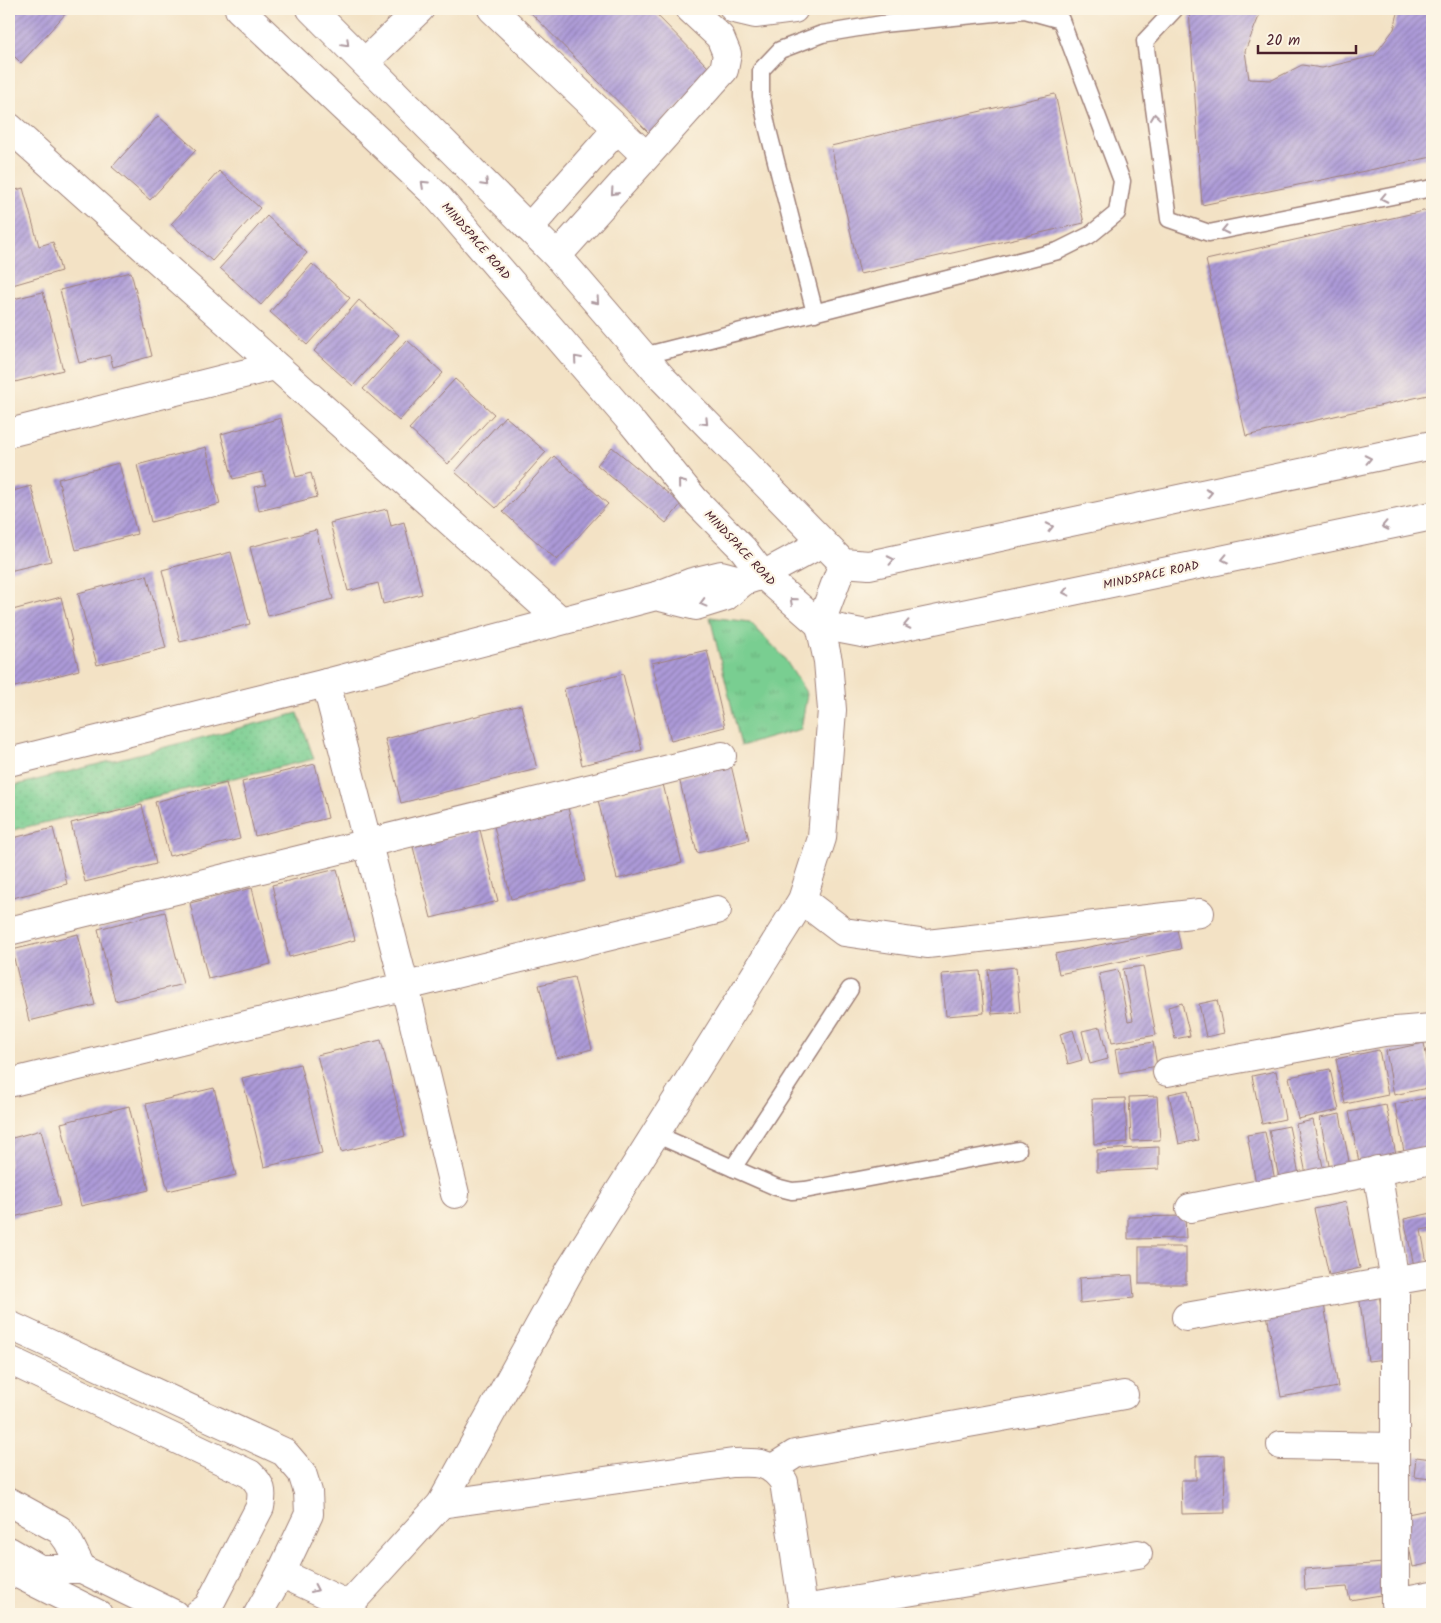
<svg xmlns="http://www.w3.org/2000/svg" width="1441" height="1623" viewBox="0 0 1441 1623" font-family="Kalam,sans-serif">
<defs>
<pattern id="park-tufts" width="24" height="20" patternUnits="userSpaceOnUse" patternTransform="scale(1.25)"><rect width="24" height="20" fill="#79ce91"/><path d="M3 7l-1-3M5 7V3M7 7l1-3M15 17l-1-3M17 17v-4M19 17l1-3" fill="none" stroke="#6ab07d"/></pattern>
<pattern id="garden-dots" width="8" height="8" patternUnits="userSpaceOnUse" patternTransform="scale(1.25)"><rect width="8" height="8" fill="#79ce91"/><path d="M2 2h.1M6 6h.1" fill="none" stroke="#6ab07d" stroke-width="1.8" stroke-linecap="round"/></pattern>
<pattern id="building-hatch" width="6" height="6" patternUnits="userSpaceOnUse" patternTransform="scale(1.25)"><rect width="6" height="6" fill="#ac9ad8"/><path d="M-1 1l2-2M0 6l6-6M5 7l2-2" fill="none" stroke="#8e7daf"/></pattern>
</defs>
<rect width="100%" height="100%" fill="#fcf5e5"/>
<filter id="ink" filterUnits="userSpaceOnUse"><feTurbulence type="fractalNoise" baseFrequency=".02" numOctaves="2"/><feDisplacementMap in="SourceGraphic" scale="10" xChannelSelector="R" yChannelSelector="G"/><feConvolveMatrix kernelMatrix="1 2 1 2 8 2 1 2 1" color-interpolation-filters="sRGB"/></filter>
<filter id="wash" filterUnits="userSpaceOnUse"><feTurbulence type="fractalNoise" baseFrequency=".0096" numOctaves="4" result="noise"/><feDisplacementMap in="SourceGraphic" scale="20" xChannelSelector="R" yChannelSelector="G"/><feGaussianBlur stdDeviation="1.12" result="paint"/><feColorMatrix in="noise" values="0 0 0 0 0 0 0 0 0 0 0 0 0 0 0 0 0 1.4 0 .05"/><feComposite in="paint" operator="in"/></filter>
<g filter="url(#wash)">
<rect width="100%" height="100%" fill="#f3e2c5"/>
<polygon fill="url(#park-tufts)" stroke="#62765e" points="710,617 750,622 783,656 807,694 801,729 741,746"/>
<polygon fill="url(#garden-dots)" stroke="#62765e" points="298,713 314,759 9,831 9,787"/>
<g id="blocks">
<g fill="url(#building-hatch)">
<polygon points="9,9 66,9 68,11 21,63 9,51"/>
<polygon points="527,9 651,9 713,72 650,134"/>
<polygon points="1189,9 1262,9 1245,51 1249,79 1272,80 1302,65 1322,68 1374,56 1394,29 1399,9 1432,9 1432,157 1202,205"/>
<polygon points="1055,94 1084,223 860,274 831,146"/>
<polygon points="158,116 196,150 150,200 112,167"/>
<polygon points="219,171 260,208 212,261 171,224"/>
<polygon points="23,188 39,246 53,242 61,271 9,286 9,192"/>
<polygon points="1432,209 1432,394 1246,436 1206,260"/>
<polygon points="267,216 307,253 261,305 220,268"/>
<polygon points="312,264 350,298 307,345 270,312"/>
<polygon points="131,272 152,356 113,367 110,355 79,363 60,290"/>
<polygon points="43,292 63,370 11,383 9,372 9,300"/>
<polygon points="359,300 399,335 353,386 314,351"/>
<polygon points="407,340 443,373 399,421 363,389"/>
<polygon points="455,379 494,414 448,464 409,429"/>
<polygon points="505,416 546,452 496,508 455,472"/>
<polygon points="281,418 296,477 311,473 317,497 259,511 254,487 266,485 262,472 233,479 221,434"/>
<polygon points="206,447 220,504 151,522 137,465"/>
<polygon points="612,447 681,504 666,523 597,465"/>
<polygon points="554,456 608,504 557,560 503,512"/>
<polygon points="119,463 137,534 76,550 58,479"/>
<polygon points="31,486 51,561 9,571 9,492"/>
<polygon points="387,509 391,526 404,522 422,594 383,604 378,583 348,591 330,523"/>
<polygon points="316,530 333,599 268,616 250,547"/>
<polygon points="231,552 250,624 180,642 162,570"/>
<polygon points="147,575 166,648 97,665 78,593"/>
<polygon points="61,597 79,670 11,688 9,677 9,611"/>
<polygon points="707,650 725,727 671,741 652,663"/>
<polygon points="623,674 642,750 582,765 564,689"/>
<polygon points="521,705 537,769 401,803 385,739"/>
<polygon points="315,764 328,818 255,836 242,782"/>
<polygon points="731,765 749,840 697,853 679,778"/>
<polygon points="226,783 240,839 169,856 155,802"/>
<polygon points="663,784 682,863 617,879 598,800"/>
<polygon points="142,805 156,864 85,882 71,823"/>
<polygon points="568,808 585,881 511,899 494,826"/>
<polygon points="53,828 67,884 9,899 9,839"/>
<polygon points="480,830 498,901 431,918 413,847"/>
<polygon points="337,869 355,940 289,957 272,885"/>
<polygon points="252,888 271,964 208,979 190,903"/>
<polygon points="165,912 183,984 115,1001 98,929"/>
<polygon points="1177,929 1181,949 1059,974 1055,954"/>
<polygon points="78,934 95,1005 29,1021 12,950"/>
<polygon points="1143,966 1156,1035 1112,1043 1099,974 1118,970 1128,1021 1133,1020 1123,969"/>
<polygon points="1016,967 1020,1012 992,1014 988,970"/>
<polygon points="980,971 984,1013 946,1016 942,974"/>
<polygon points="574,977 592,1049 557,1058 539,985"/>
<polygon points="1217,1000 1224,1033 1206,1037 1199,1004"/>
<polygon points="1182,1003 1190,1036 1175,1039 1168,1007"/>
<polygon points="1100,1027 1108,1059 1090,1064 1082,1031"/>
<polygon points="1073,1030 1082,1060 1068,1064 1060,1034"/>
<polygon points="381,1040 405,1136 341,1152 317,1055"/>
<polygon points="1153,1042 1157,1066 1119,1073 1115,1049"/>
<polygon points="1424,1043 1432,1087 1394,1095 1386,1051"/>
<polygon points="1379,1050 1388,1095 1345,1104 1336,1059"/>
<polygon points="300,1064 322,1153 264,1167 242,1078"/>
<polygon points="1330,1069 1339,1110 1298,1119 1289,1077"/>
<polygon points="1276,1071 1285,1119 1262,1124 1252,1076"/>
<polygon points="214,1088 236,1175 168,1191 146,1104"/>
<polygon points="1188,1090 1198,1140 1179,1144 1169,1094"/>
<polygon points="1157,1096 1160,1140 1131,1141 1129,1097"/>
<polygon points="1430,1097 1432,1107 1432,1146 1404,1152 1395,1104"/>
<polygon points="1125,1098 1127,1142 1094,1144 1092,1099"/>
<polygon points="1386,1105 1396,1155 1359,1162 1349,1112"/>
<polygon points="129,1106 149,1190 81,1206 61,1123"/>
<polygon points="1340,1114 1351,1172 1331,1176 1320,1118"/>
<polygon points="1313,1120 1325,1176 1307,1179 1296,1124"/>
<polygon points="1289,1126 1300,1179 1280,1183 1269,1130"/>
<polygon points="41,1130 60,1206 9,1218 9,1139"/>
<polygon points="1265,1132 1276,1185 1257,1189 1247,1135"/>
<polygon points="1159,1147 1159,1169 1097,1172 1097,1150"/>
<polygon points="1346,1202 1360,1268 1329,1275 1314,1209"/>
<polygon points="1432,1213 1432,1228 1421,1230 1427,1263 1414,1266 1404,1219"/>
<polygon points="1185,1216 1186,1238 1128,1239 1128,1217"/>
<rect x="1139" y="1247" width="47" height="37"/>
<polygon points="1132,1275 1134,1298 1080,1303 1079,1278"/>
<polygon points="1379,1292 1387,1359 1368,1361 1359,1295"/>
<polygon points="1324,1304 1338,1387 1281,1397 1267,1314"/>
<polygon points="1224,1455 1225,1513 1182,1514 1181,1480 1196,1480 1196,1456"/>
<polygon points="1416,1457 1432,1459 1432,1479 1414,1477"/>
<polygon points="1432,1509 1432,1563 1413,1567 1403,1515"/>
<polygon points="1384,1563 1387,1594 1350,1600 1347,1587 1305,1590 1304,1569"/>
</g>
</g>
</g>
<g filter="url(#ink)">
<use href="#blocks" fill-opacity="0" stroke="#9e8078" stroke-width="1"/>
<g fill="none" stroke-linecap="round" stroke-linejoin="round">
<defs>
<g id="lane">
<polyline points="1175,9 1145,41 1169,219 1209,233 1432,188"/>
<path d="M 643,356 C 782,321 920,286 1058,251 L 1090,235 L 1117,213 L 1122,181 L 1061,20 L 1025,10 L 882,24 L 822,34 L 780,50 L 761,70 L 761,96 L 767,126 L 815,313"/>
<polyline points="655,1134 776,1187 792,1191 805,1190 1018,1150"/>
<polyline points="733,1168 850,989"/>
</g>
<g id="street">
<polyline points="492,9 646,156"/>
<polyline points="734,9 755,14 794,9"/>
<polyline points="365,62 420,9"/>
<polyline points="9,127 560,620"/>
<polyline points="529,228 617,129"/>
<polyline points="557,256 724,70 727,54 720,37 690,9"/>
<polyline points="9,433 275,366"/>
<polyline points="656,596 696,606 725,597 744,581 763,575 822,543"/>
<polyline points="326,683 405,987 455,1194"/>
<polyline points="9,762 326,683 656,596 692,582 721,575 744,581"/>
<polyline points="802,900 844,932 927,944 1200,913"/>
<polyline points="9,931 722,756"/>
<polyline points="1167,1072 1384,1032 1432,1028"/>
<polyline points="9,1083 717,910"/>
<polyline points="1377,1170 1395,1282 1395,1602 1397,1614"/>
<polyline points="1190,1208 1432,1160"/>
<polyline points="1186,1317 1432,1274"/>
<polyline points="9,1325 284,1452 302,1473 308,1492 309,1514 281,1573 258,1614"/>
<path d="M 9,1360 L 250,1474 C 262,1485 263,1492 260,1507 L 208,1607 L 198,1614"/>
<polyline points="1281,1445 1394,1447"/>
<polyline points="773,1468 795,1454 1124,1395"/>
<polyline points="9,1502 60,1530 68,1541 82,1569"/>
<path d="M 441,1504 L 733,1463 C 756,1462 770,1461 784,1482 L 804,1614"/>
<polyline points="9,1551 40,1569 82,1569 174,1614"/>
<polyline points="12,1571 98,1614"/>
<polyline points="281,1573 349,1605"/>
<polyline points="1395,1602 1432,1595"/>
<polyline points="803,1609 1138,1554"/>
<polyline points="343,1614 349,1605 441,1504 570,1270 802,900 822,838 832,710 828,661 820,625 843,563"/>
</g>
<g id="secondary">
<polyline points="239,9 436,195 633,424 694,499 743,549 763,575 820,625 867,634 1432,516"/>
<polyline points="311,9 557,256 663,379 843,563 869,565 1432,445"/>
</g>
</defs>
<use href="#lane" stroke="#9e8078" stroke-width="19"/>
<use href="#street" stroke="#9e8078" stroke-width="30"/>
<use href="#secondary" stroke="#9e8078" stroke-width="30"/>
<use href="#lane" stroke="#fff" stroke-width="16"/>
<use href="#street" stroke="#fff" stroke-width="28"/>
<use href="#secondary" stroke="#fff" stroke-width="28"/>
</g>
<defs><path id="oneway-chevron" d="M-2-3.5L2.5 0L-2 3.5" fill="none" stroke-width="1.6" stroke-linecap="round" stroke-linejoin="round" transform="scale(1.25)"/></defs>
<g stroke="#ae9aa0">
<use href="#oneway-chevron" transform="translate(346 43) rotate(45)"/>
<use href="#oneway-chevron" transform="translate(1155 117) rotate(-98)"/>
<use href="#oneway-chevron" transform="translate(485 183) rotate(45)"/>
<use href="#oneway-chevron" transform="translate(424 184) rotate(-137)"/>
<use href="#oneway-chevron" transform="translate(614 192) rotate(132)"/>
<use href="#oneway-chevron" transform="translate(1384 198) rotate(168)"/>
<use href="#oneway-chevron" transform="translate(1225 230) rotate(168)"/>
<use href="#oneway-chevron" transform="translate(596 301) rotate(49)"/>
<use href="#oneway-chevron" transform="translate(577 359) rotate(-131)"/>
<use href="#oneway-chevron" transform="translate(705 422) rotate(46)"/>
<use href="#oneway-chevron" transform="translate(1368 459) rotate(-12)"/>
<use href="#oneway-chevron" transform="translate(681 483) rotate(-129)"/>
<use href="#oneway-chevron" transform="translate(1209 493) rotate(-12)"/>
<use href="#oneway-chevron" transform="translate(1385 526) rotate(168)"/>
<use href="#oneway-chevron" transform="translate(1050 527) rotate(-12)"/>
<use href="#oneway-chevron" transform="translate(1225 559) rotate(168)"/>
<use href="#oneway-chevron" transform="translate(891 560) rotate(-12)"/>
<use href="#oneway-chevron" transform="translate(1066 592) rotate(168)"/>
<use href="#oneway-chevron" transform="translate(793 601) rotate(-139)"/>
<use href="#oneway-chevron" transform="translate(703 603) rotate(165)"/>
<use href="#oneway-chevron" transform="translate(907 625) rotate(168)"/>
<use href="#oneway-chevron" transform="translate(315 1589) rotate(25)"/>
</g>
</g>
<g text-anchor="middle" stroke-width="4.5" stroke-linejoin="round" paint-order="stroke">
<g font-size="12" fill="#4a1f2b" stroke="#fcf5e5">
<text transform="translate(476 241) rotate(49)" y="4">MINDSPACE ROAD</text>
<text transform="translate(740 548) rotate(47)" y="4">MINDSPACE ROAD</text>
<text transform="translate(1151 575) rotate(-12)" y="4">MINDSPACE ROAD</text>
</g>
</g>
<rect width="1441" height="1623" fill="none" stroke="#fcf5e5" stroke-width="30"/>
<path d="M1258 45v8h98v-8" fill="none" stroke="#4a1f2b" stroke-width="2.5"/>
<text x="1266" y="45" font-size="15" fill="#4a1f2b" stroke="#fcf5e5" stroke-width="4" paint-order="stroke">20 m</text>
</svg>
